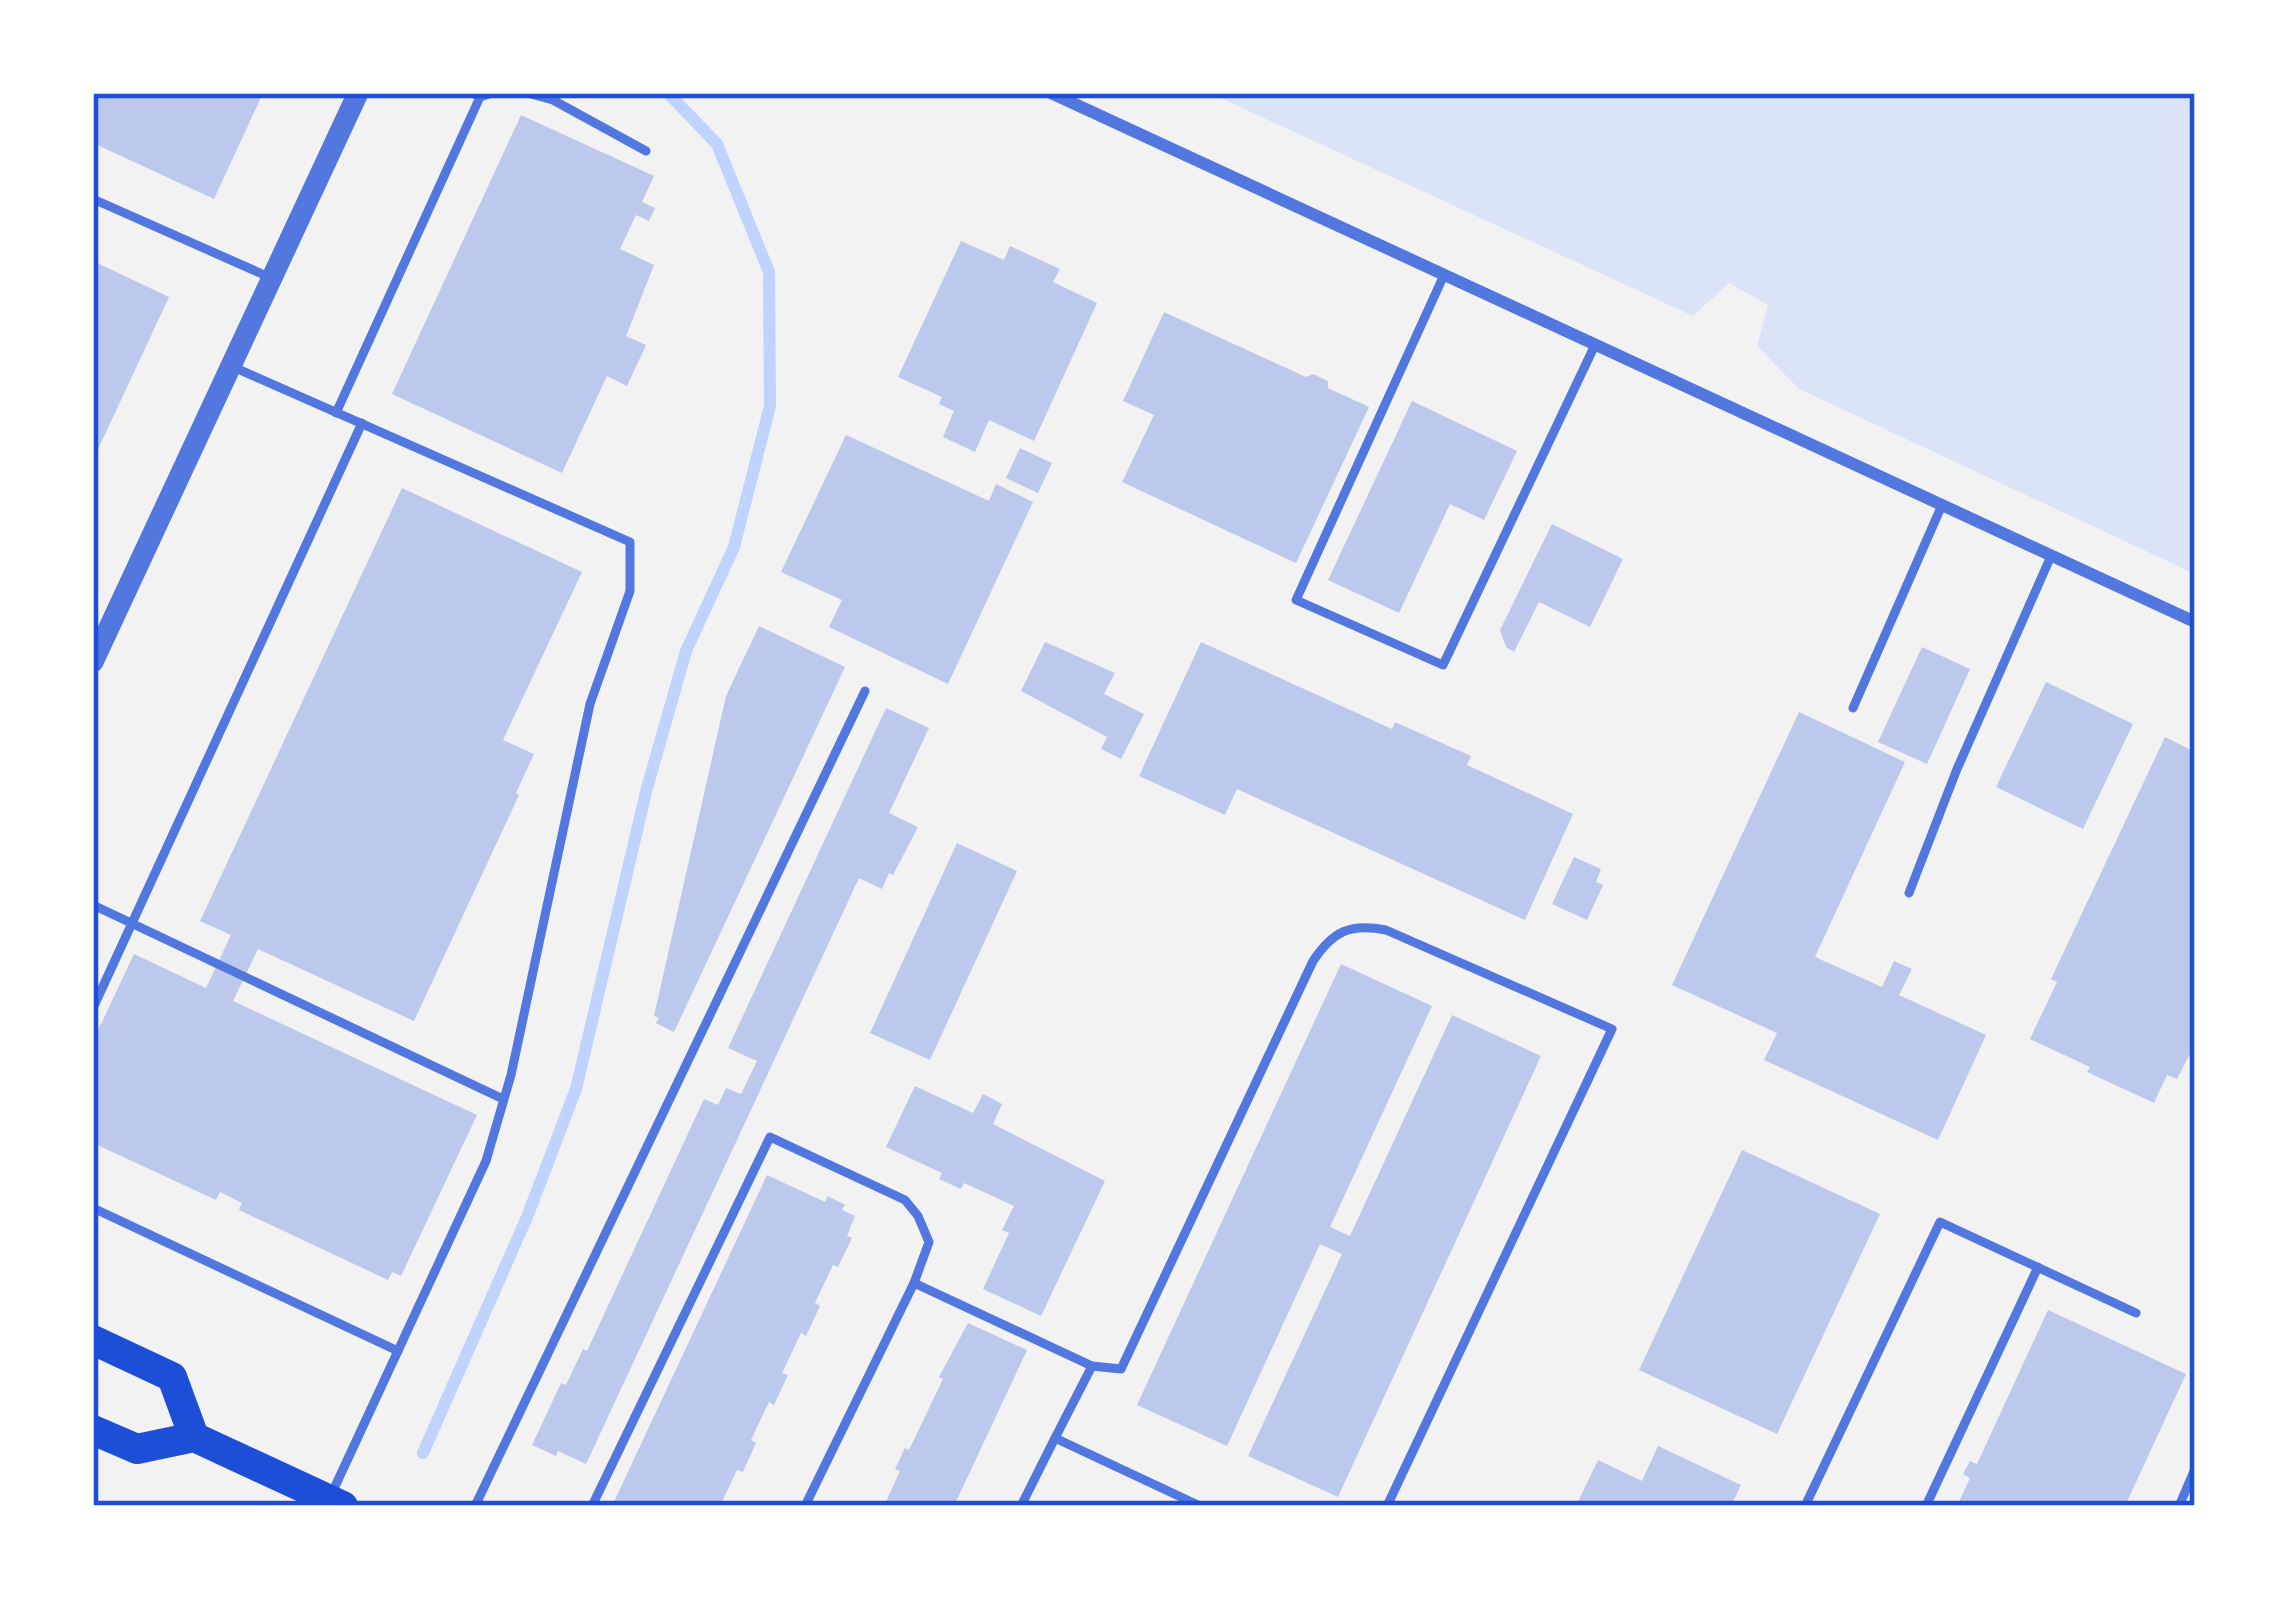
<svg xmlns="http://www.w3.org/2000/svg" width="2288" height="1599" viewBox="0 0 2288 1599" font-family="Cabin,sans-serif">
<rect width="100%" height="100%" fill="#f2f2f2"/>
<polygon fill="#dbe4f7" points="1210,93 2195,93 2195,574 1799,389 1757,346 1768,305 1729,283 1693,316"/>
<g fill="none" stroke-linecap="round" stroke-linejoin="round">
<polyline stroke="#bfd3fe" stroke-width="12" points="423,1453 527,1217 576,1089 647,788 686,651 734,547 770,406 769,272 717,144 668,93"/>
</g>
<g fill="#bdc9ec">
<polygon points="93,93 263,93 214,199 93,143"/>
<polygon points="521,115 654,176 642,202 655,208 649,221 636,215 620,249 654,265 626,336 646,345 627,386 607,376 562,473 392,394"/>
<polygon points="961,241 1004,260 1010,246 1060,269 1053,282 1097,303 1034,441 989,420 975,452 943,437 954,411 939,404 942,397 898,377"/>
<polygon points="93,261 169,297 93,460"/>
<polygon points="1164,312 1306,377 1313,374 1328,381 1328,388 1369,407 1296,563 1122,482 1154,415 1123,401"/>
<polygon points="1412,401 1517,451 1484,520 1450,504 1399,613 1328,580"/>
<polygon points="846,435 989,501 996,484 1033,502 948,684 829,627 842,600 781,572"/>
<polygon points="1020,448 1052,463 1038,493 1006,478"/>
<polygon points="402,488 582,572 503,740 534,754 516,793 519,795 414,1021 258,949 233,1001 477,1115 401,1276 392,1272 388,1280 239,1210 242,1203 220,1192 216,1200 93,1143 93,1041 134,954 206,988 231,935 200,921"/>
<polygon points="1552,524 1623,559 1590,627 1539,602 1514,652 1506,647 1500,630"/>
<polygon points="759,626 845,667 674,1032 656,1023 659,1018 654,1016 726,696"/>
<polygon points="1045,642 1115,673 1104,694 1144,714 1121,759 1101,749 1107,737 1021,691"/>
<polygon points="1201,642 1392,729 1395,722 1471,756 1467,765 1573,814 1525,920 1237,789 1225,815 1139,776"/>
<polygon points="1922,647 1970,669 1927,764 1878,742"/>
<polygon points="2046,682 2133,724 2083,829 1996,787"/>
<polygon points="886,708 929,728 889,813 918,827 893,875 889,873 882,889 859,878 586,1464 558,1451 556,1456 532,1445 561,1383 566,1385 583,1349 587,1351 704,1099 718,1105 726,1088 741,1094 757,1061 728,1048"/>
<polygon points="1799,712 1905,762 1815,957 1882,987 1894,961 1912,969 1899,995 1986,1035 1938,1140 1764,1060 1777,1033 1672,985"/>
<polygon points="2165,737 2195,752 2195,1044 2177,1079 2167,1075 2154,1103 2087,1072 2090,1067 2030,1039 2057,982 2051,979"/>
<polygon points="957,843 1017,871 930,1060 870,1033"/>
<polygon points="1574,857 1601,869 1596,882 1603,885 1587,920 1552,904"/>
<polygon points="1341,964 1432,1006 1330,1227 1350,1236 1452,1015 1541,1056 1338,1497 1248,1456 1342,1254 1320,1244 1227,1446 1137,1405"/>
<polygon points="915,1086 973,1113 983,1094 1002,1104 993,1124 1105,1181 1041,1316 983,1289 1009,1233 1002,1230 1014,1206 964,1183 961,1189 939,1179 942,1173 886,1147"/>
<polygon points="1742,1150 1880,1214 1777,1434 1639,1370"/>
<polygon points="767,1175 825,1202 828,1196 845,1205 842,1210 855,1216 847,1236 852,1238 838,1267 833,1265 815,1303 820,1306 806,1336 801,1333 782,1373 788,1375 774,1405 769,1402 751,1440 756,1443 743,1472 737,1470 720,1506 612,1506"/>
<polygon points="2048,1310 2186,1374 2125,1506 1957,1506 1970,1478 1963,1474 1970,1461 1977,1464"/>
<polygon points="968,1323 1027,1350 954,1506 884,1506 900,1471 895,1469 905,1448 909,1450 943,1379 939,1377"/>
<polygon points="1658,1446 1741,1485 1731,1506 1576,1506 1598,1460 1642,1481"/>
</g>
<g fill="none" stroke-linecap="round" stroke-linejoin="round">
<g stroke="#5277de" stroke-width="9">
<polyline points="472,93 480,97 492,93"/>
<polyline points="527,93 553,100 646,151"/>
<polyline points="93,199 269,277"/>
<polyline points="1444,275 1296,600 1443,665 1595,345"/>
<polyline points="231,366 630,542 630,591 590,704 511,1075 486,1161 332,1493"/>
<polyline points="336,413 480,97"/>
<polyline points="1853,708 1942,505"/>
<polyline points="1909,893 1957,769 2051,556"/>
<polyline points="93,905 503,1099"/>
<polyline points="93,1008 362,423"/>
<polyline points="93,1208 398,1351"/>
<polyline points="914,1283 1092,1366 1055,1438"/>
<path d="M 1092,1366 L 1121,1369 L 1313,961 C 1333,931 1350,923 1386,930 L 1612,1029 L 1387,1506"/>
<polyline points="475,1506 865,691"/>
<polyline points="592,1506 770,1137 905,1200 918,1216 929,1242 914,1283 805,1506"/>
<polyline points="1021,1506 1055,1438 1200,1506"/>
<polyline points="1805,1506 1940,1222 2136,1313"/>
<polyline points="1926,1506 2038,1267"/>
<polyline points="2179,1506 2195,1469"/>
</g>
<polyline stroke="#5277de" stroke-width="12" points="1051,93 2195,622"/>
<polyline stroke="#5277de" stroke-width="21" points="93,662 358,93"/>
<g stroke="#1d4ed8" stroke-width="30">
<polyline points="93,1340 172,1377 194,1437"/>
<polyline points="93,1430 137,1449 194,1437 343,1506"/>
</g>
</g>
<rect width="2288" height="1599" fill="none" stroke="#ffffff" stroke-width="192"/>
<rect x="96" y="96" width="2096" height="1407" fill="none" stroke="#1d4ed8" stroke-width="4.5"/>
</svg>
